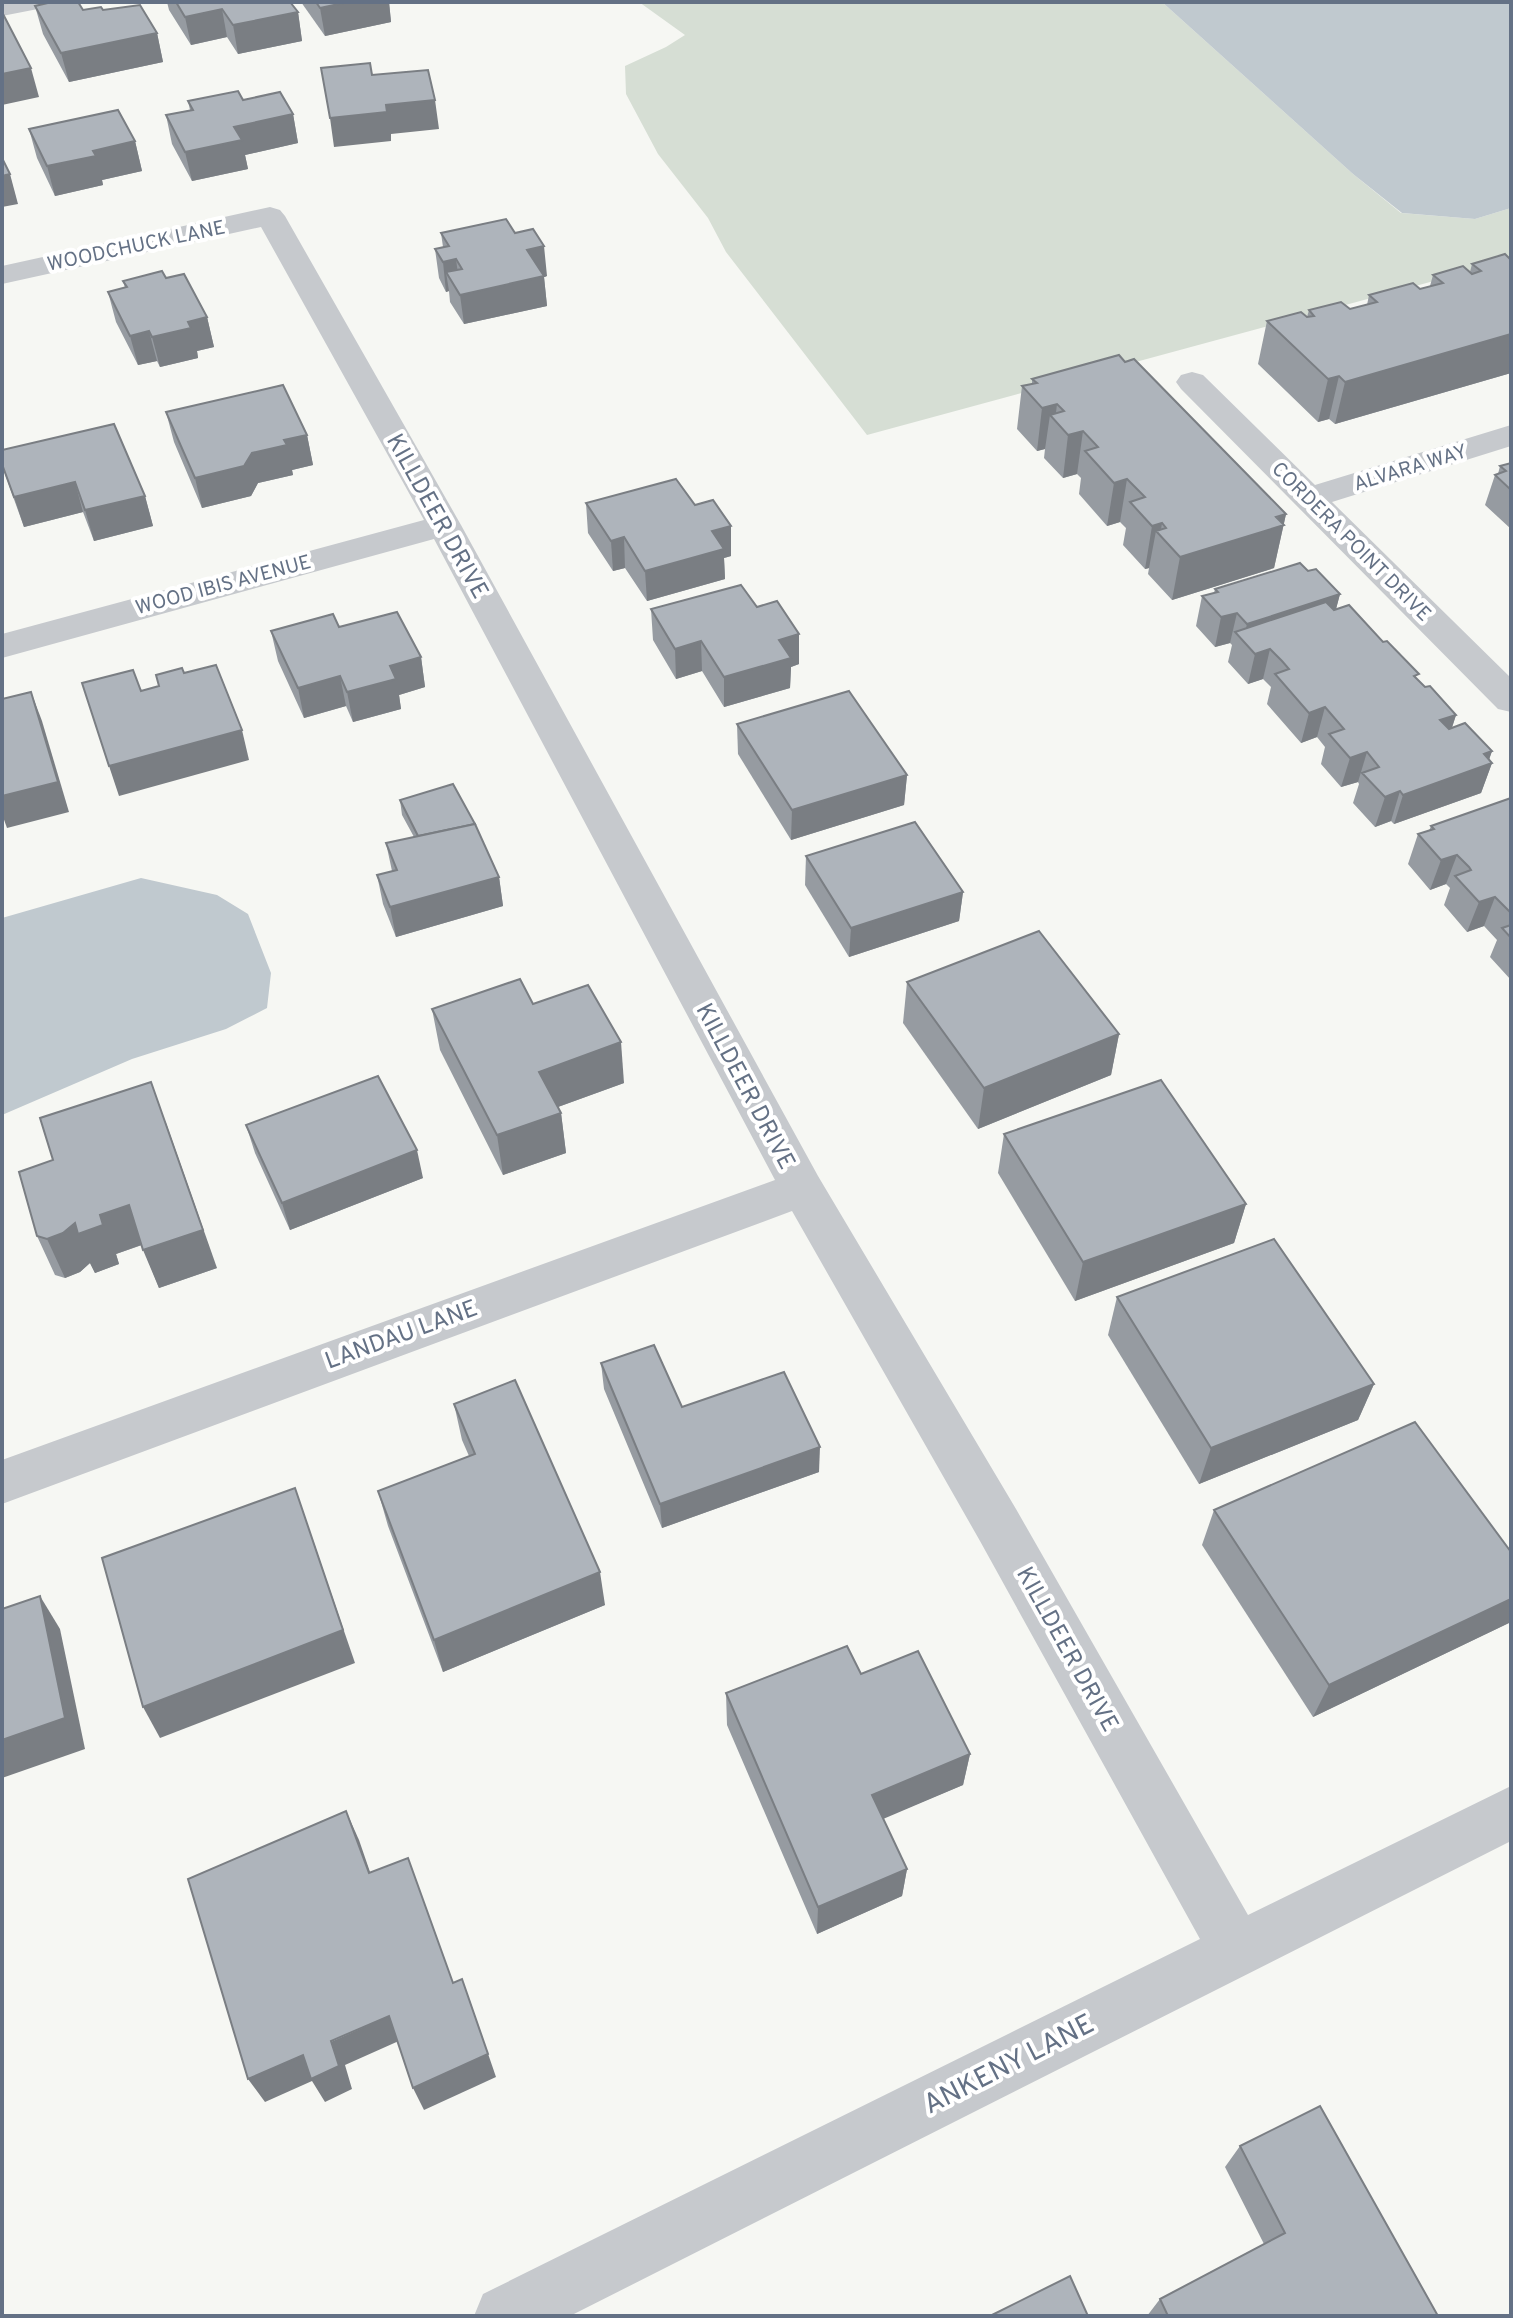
<svg xmlns="http://www.w3.org/2000/svg" width="1513" height="2318" viewBox="0 0 1513 2318" font-family="Overpass,sans-serif">
<rect width="100%" height="100%" fill="#f6f7f3"/>
<polygon fill="#d6ded4" points="639,2 1162,2 1353,174 1401,213 1475,219 1511,208 1511,260 867,435 726,252 708,218 658,154 626,94 625,66 666,47 685,35"/>
<g fill="#c0c9cf">
<polygon points="1162,2 1511,2 1511,208 1475,219 1402,213 1353,174"/>
<polygon points="141,878 217,895 248,914 271,973 267,1008 226,1029 132,1059 2,1115 2,918"/>
</g>
<g fill="none" stroke-linecap="round" stroke-linejoin="round">
<g fill="#c6c9cd" fill-rule="evenodd">
<polygon points="2,2 47,2 43,8 2,16"/>
<polygon points="270,207 280,210 285,216 461,525 818,1176 1016,1509 1248,1915 1511,1786 1511,1841 570,2316 474,2316 483,2294 1200,1939 980,1541 792,1211 2,1504 2,1460 775,1180 434,539 2,658 2,634 424,520 261,227 2,284 2,266"/>
<polygon points="1192,372 1203,375 1315,485 1511,425 1511,446 1332,502 1511,678 1511,712 1498,709 1181,389 1176,382 1181,375"/>
</g>
</g>
<g fill="#969ba1">
<polygon points="167,2 290,2 298,12 302,41 238,54 227,37 191,45 169,10"/>
<polygon points="301,2 389,2 391,22 325,36"/>
<polygon points="35,6 83,10 103,10 157,33 163,62 69,82 43,34"/>
<polygon points="243,100 293,114 298,143 245,155 248,169 192,181 172,144 166,115 190,110 188,101"/>
<polygon points="29,129 135,141 142,171 102,180 103,185 55,196 37,158"/>
<polygon points="441,233 515,233 547,276 544,277 547,306 464,324 450,302 449,291 446,292 439,278 435,249 443,247"/>
<polygon points="1511,260 1511,373 1335,424 1329,419 1318,422 1258,364 1267,321 1307,317 1309,310 1350,309 1367,305 1369,295 1420,289 1430,286 1433,275 1470,272 1472,264"/>
<polygon points="166,278 207,317 214,347 197,351 198,358 160,367 157,361 138,365 116,322 108,292 125,288 123,281"/>
<polygon points="1032,379 1286,514 1274,568 1172,600 1148,574 1149,568 1145,569 1123,545 1126,528 1120,522 1107,526 1079,494 1081,478 1077,474 1063,478 1044,458 1045,449 1037,451 1017,429 1022,386 1032,384"/>
<polygon points="166,412 307,435 313,465 292,470 293,475 258,483 251,496 202,508 174,442"/>
<polygon points="2,450 145,496 153,526 94,541 83,512 24,527 2,466"/>
<polygon points="1511,463 1511,529 1485,505 1495,475 1498,474 1500,466"/>
<polygon points="586,503 695,505 731,526 731,556 724,558 725,579 647,601 625,568 613,571 588,533"/>
<polygon points="1308,571 1340,594 1336,609 1456,715 1452,728 1492,751 1489,760 1492,763 1481,793 1394,824 1391,821 1375,827 1353,803 1359,784 1358,782 1341,787 1321,764 1325,747 1317,737 1301,743 1267,704 1271,687 1263,679 1248,684 1228,662 1232,645 1230,643 1215,647 1196,626 1202,596 1214,593 1215,589"/>
<polygon points="757,607 799,634 799,664 791,667 790,688 724,707 702,671 676,679 653,640 651,609"/>
<polygon points="339,627 421,657 425,687 399,695 401,709 353,722 346,706 304,718 278,661 271,631"/>
<polygon points="737,724 907,775 904,805 791,840 738,754"/>
<polygon points="1511,798 1511,980 1490,957 1497,940 1484,926 1467,932 1444,905 1450,888 1446,884 1430,890 1408,864 1418,834 1429,831 1431,826"/>
<polygon points="400,800 499,877 503,906 396,937 383,904 377,875 392,871 386,843 414,837 402,815"/>
<polygon points="806,856 963,892 959,921 849,957 805,885"/>
<polygon points="907,982 1119,1034 1111,1075 978,1129 903,1023"/>
<polygon points="533,1004 624,1083 558,1107 561,1113 566,1153 503,1175 440,1050 432,1009"/>
<polygon points="246,1125 423,1178 290,1230 255,1153"/>
<polygon points="1004,1134 1246,1204 1234,1243 1075,1301 998,1173"/>
<polygon points="19,1172 217,1268 159,1288 142,1245 116,1254 119,1264 95,1273 90,1263 80,1272 65,1278 55,1275 37,1236"/>
<polygon points="1117,1297 1374,1384 1358,1420 1199,1484 1108,1335"/>
<polygon points="601,1363 682,1407 819,1472 662,1528 604,1389"/>
<polygon points="454,1404 605,1605 443,1672 388,1526 378,1491 469,1456 462,1440"/>
<polygon points="1214,1510 1511,1552 1511,1622 1313,1717 1202,1545"/>
<polygon points="861,1674 970,1754 963,1785 883,1818 907,1869 902,1896 817,1934 727,1725 726,1693"/>
<polygon points="1240,2146 1438,2316 1147,2316 1160,2299 1264,2244 1225,2167"/>
</g>
<g fill="#7a7e83">
<polygon points="348,2 389,2 391,22 325,36 320,8"/>
<polygon points="222,9 227,37 191,45 185,17"/>
<polygon points="298,12 302,41 238,54 233,25"/>
<polygon points="157,33 163,62 69,82 61,53"/>
<polygon points="31,68 39,97 2,105 2,74"/>
<polygon points="435,100 439,129 391,134 391,141 334,147 330,118 386,105"/>
<polygon points="293,114 298,143 245,155 248,169 192,181 185,152 234,127"/>
<polygon points="135,141 142,171 102,180 103,185 55,196 47,166 93,151"/>
<polygon points="10,174 18,204 2,207 2,176"/>
<polygon points="544,246 547,276 544,277 547,306 464,324 460,295 527,250"/>
<polygon points="456,259 460,289 446,272 449,291 446,292 443,262"/>
<polygon points="207,317 214,347 197,351 198,358 160,367 152,337 188,322"/>
<polygon points="149,331 157,361 138,365 130,336"/>
<polygon points="1511,334 1511,373 1335,424 1345,382"/>
<polygon points="1339,376 1329,419 1318,422 1328,379"/>
<polygon points="1057,404 1055,421 1050,415 1045,449 1037,451 1042,408"/>
<polygon points="1083,431 1077,474 1063,478 1068,435"/>
<polygon points="307,435 313,465 292,470 293,475 258,483 251,496 202,508 195,478 284,440"/>
<polygon points="1127,479 1120,522 1107,526 1114,483"/>
<polygon points="75,482 83,512 24,527 14,497"/>
<polygon points="145,496 153,526 94,541 85,510"/>
<polygon points="1286,514 1274,568 1172,600 1180,557"/>
<polygon points="1162,523 1160,536 1156,531 1149,568 1145,569 1152,526"/>
<polygon points="731,526 731,556 724,558 725,579 647,601 645,571 712,531"/>
<polygon points="624,537 625,568 613,571 611,541"/>
<polygon points="1340,594 1332,624 1243,640 1247,624"/>
<polygon points="1237,613 1230,643 1215,647 1221,617"/>
<polygon points="799,634 799,664 791,667 790,688 724,707 724,677 779,640"/>
<polygon points="701,641 702,671 676,679 675,649"/>
<polygon points="1270,649 1263,679 1248,684 1255,654"/>
<polygon points="421,657 425,687 399,695 401,709 353,722 347,692 390,666"/>
<polygon points="340,676 346,706 304,718 298,688"/>
<polygon points="31,692 42,721 69,812 7,828 2,814 2,796"/>
<polygon points="1325,707 1317,737 1301,743 1309,713"/>
<polygon points="1456,715 1446,745 1440,720"/>
<polygon points="242,730 249,760 119,796 109,766"/>
<polygon points="1492,751 1487,765 1492,763 1481,793 1394,824 1403,795 1484,754"/>
<polygon points="1367,752 1358,782 1341,787 1350,758"/>
<polygon points="907,775 904,805 791,840 792,810"/>
<polygon points="1400,791 1391,821 1375,827 1385,797"/>
<polygon points="1457,855 1446,884 1430,890 1441,860"/>
<polygon points="499,877 503,906 396,937 390,907"/>
<polygon points="963,892 959,921 849,957 851,928"/>
<polygon points="1495,897 1484,926 1467,932 1479,902"/>
<polygon points="1119,1034 1111,1075 978,1129 984,1088"/>
<polygon points="621,1042 624,1083 544,1112 539,1072"/>
<polygon points="561,1113 566,1153 503,1175 497,1135"/>
<polygon points="166,1123 217,1268 159,1288 143,1250"/>
<polygon points="417,1150 423,1178 290,1230 282,1203"/>
<polygon points="1246,1204 1234,1243 1075,1301 1083,1262"/>
<polygon points="129,1205 144,1244 116,1254 119,1264 95,1273 90,1263 80,1272 65,1278 47,1239 75,1223"/>
<polygon points="1374,1384 1358,1420 1199,1484 1211,1448"/>
<polygon points="820,1447 819,1472 662,1528 660,1504"/>
<polygon points="307,1523 355,1663 160,1738 143,1707"/>
<polygon points="600,1572 605,1605 443,1672 434,1640"/>
<polygon points="40,1596 60,1629 85,1749 2,1778 2,1740"/>
<polygon points="1511,1599 1511,1622 1313,1717 1329,1685"/>
<polygon points="970,1754 963,1785 869,1825 872,1795"/>
<polygon points="346,1811 359,1840 380,1901 369,1873"/>
<polygon points="907,1869 902,1896 817,1934 818,1907"/>
<polygon points="471,2004 496,2077 424,2110 413,2088"/>
<polygon points="389,2016 401,2040 345,2065 352,2089 325,2102 312,2081 265,2102 248,2079"/>
</g>
<g fill="#aeb4bb" stroke="#7a7e83" stroke-width="2">
<polygon points="52,2 78,2 83,10 101,7 103,10 140,5 157,33 61,53 35,6"/>
<polygon points="176,2 290,2 298,12 233,25 222,9 185,17"/>
<polygon points="316,2 348,2 320,8"/>
<polygon points="2,12 31,68 2,74"/>
<polygon points="370,63 372,75 428,70 435,100 386,105 387,112 330,118 321,68"/>
<polygon points="238,91 243,100 280,92 293,114 234,127 242,140 185,152 166,115 193,110 188,101"/>
<polygon points="118,110 135,141 93,151 96,156 47,166 29,129"/>
<polygon points="2,158 10,174 2,176"/>
<polygon points="506,219 515,233 533,229 544,246 527,250 544,276 460,295 446,272 462,269 456,259 443,262 435,249 449,246 441,233"/>
<polygon points="1505,254 1511,260 1511,334 1345,382 1339,376 1328,379 1267,321 1301,312 1307,317 1314,316 1309,310 1341,302 1350,309 1377,302 1369,295 1413,283 1420,289 1443,283 1433,275 1463,266 1472,274 1481,271 1472,264"/>
<polygon points="162,271 166,278 184,274 207,317 188,322 191,328 152,337 149,331 130,336 108,292 127,287 123,281"/>
<polygon points="1119,355 1125,362 1134,359 1286,514 1276,517 1284,525 1180,557 1156,531 1166,528 1162,523 1152,526 1130,502 1145,497 1127,479 1114,483 1085,451 1098,447 1083,431 1068,435 1050,415 1064,411 1057,404 1042,408 1022,386 1037,383 1032,379"/>
<polygon points="283,385 307,435 284,440 287,445 252,453 244,466 195,478 166,412"/>
<polygon points="114,424 145,496 85,510 75,482 14,497 2,464 2,450"/>
<polygon points="1511,463 1511,490 1495,475 1506,471 1500,466"/>
<polygon points="676,479 695,505 713,500 731,526 712,531 724,549 645,571 624,537 611,541 586,503"/>
<polygon points="1300,563 1308,571 1316,569 1340,594 1247,624 1237,613 1221,617 1202,596 1218,592 1215,589"/>
<polygon points="741,585 757,607 777,601 799,634 779,640 791,658 724,677 701,641 675,649 651,609"/>
<polygon points="1326,602 1334,610 1349,605 1383,642 1387,641 1419,674 1414,676 1425,687 1430,686 1456,715 1440,720 1449,729 1465,723 1492,751 1484,754 1492,763 1403,795 1400,791 1385,797 1362,773 1379,767 1367,752 1350,758 1329,734 1344,729 1325,707 1309,713 1275,674 1289,669 1282,661 1270,649 1255,654 1235,632"/>
<polygon points="397,612 421,657 390,666 396,679 347,692 340,676 298,688 271,631 333,614 339,627"/>
<polygon points="216,665 242,730 109,766 82,683 133,670 141,691 159,686 156,675 182,668 184,673"/>
<polygon points="849,691 907,775 792,810 737,724"/>
<polygon points="31,692 58,782 2,796 2,699"/>
<polygon points="453,784 475,824 418,836 400,800"/>
<polygon points="1511,798 1511,913 1495,897 1479,902 1455,876 1471,870 1469,867 1457,855 1441,860 1418,834 1434,829 1431,826"/>
<polygon points="915,822 963,892 851,928 806,856"/>
<polygon points="475,824 499,877 390,907 377,875 397,870 386,843"/>
<polygon points="1511,925 1511,938 1502,928"/>
<polygon points="1039,931 1119,1034 984,1088 907,982"/>
<polygon points="520,979 533,1004 588,985 621,1042 539,1072 561,1113 497,1135 432,1009"/>
<polygon points="378,1076 417,1150 282,1203 246,1125"/>
<polygon points="1161,1080 1246,1204 1083,1262 1004,1134"/>
<polygon points="151,1082 203,1230 143,1250 129,1205 100,1215 103,1225 78,1234 75,1223 63,1233 47,1239 37,1236 19,1172 53,1160 40,1118"/>
<polygon points="1274,1239 1374,1384 1211,1448 1117,1297"/>
<polygon points="654,1345 682,1407 784,1372 820,1447 660,1504 601,1363"/>
<polygon points="515,1380 600,1572 434,1640 378,1491 475,1454 454,1404"/>
<polygon points="1415,1422 1511,1552 1511,1599 1329,1685 1214,1510"/>
<polygon points="295,1488 343,1630 143,1707 102,1558"/>
<polygon points="40,1596 65,1718 2,1740 2,1609"/>
<polygon points="847,1646 861,1674 918,1651 970,1754 872,1795 907,1869 818,1907 726,1693"/>
<polygon points="346,1811 369,1873 408,1858 453,1983 462,1979 488,2054 413,2088 389,2016 331,2041 339,2066 311,2079 303,2055 248,2079 188,1879"/>
<polygon points="1320,2106 1438,2316 1168,2316 1160,2299 1285,2233 1240,2146"/>
<polygon points="1070,2276 1088,2316 990,2316"/>
</g>
<g text-anchor="middle" stroke-width="8" stroke-linejoin="round" paint-order="stroke">
<g font-size="20" fill="#647185" stroke="#fff">
<text transform="translate(136 245) rotate(-12)" y="7">WOODCHUCK LANE</text>
<text transform="translate(1410 467) rotate(-17)" y="7">ALVARA WAY</text>
<text transform="translate(1352 541) rotate(45)" y="7">CORDERA POINT DRIVE</text>
<text transform="translate(223 584) rotate(-15)" y="7">WOOD IBIS AVENUE</text>
</g>
<g font-size="24" fill="#647185" stroke="#fff">
<text transform="translate(438 516) rotate(61)" y="8">KILLDEER DRIVE</text>
<text transform="translate(746 1086) rotate(62)" y="8">KILLDEER DRIVE</text>
<text transform="translate(401 1334) rotate(-20)" y="8">LANDAU LANE</text>
<text transform="translate(1068 1649) rotate(61)" y="8">KILLDEER DRIVE</text>
</g>
<g font-size="28" fill="#647185" stroke="#fff">
<text transform="translate(1008 2063) rotate(-27)" y="10">ANKENY LANE</text>
</g>
</g>
<rect width="1513" height="2318" fill="none" stroke="#647185" stroke-width="8"/>
</svg>
